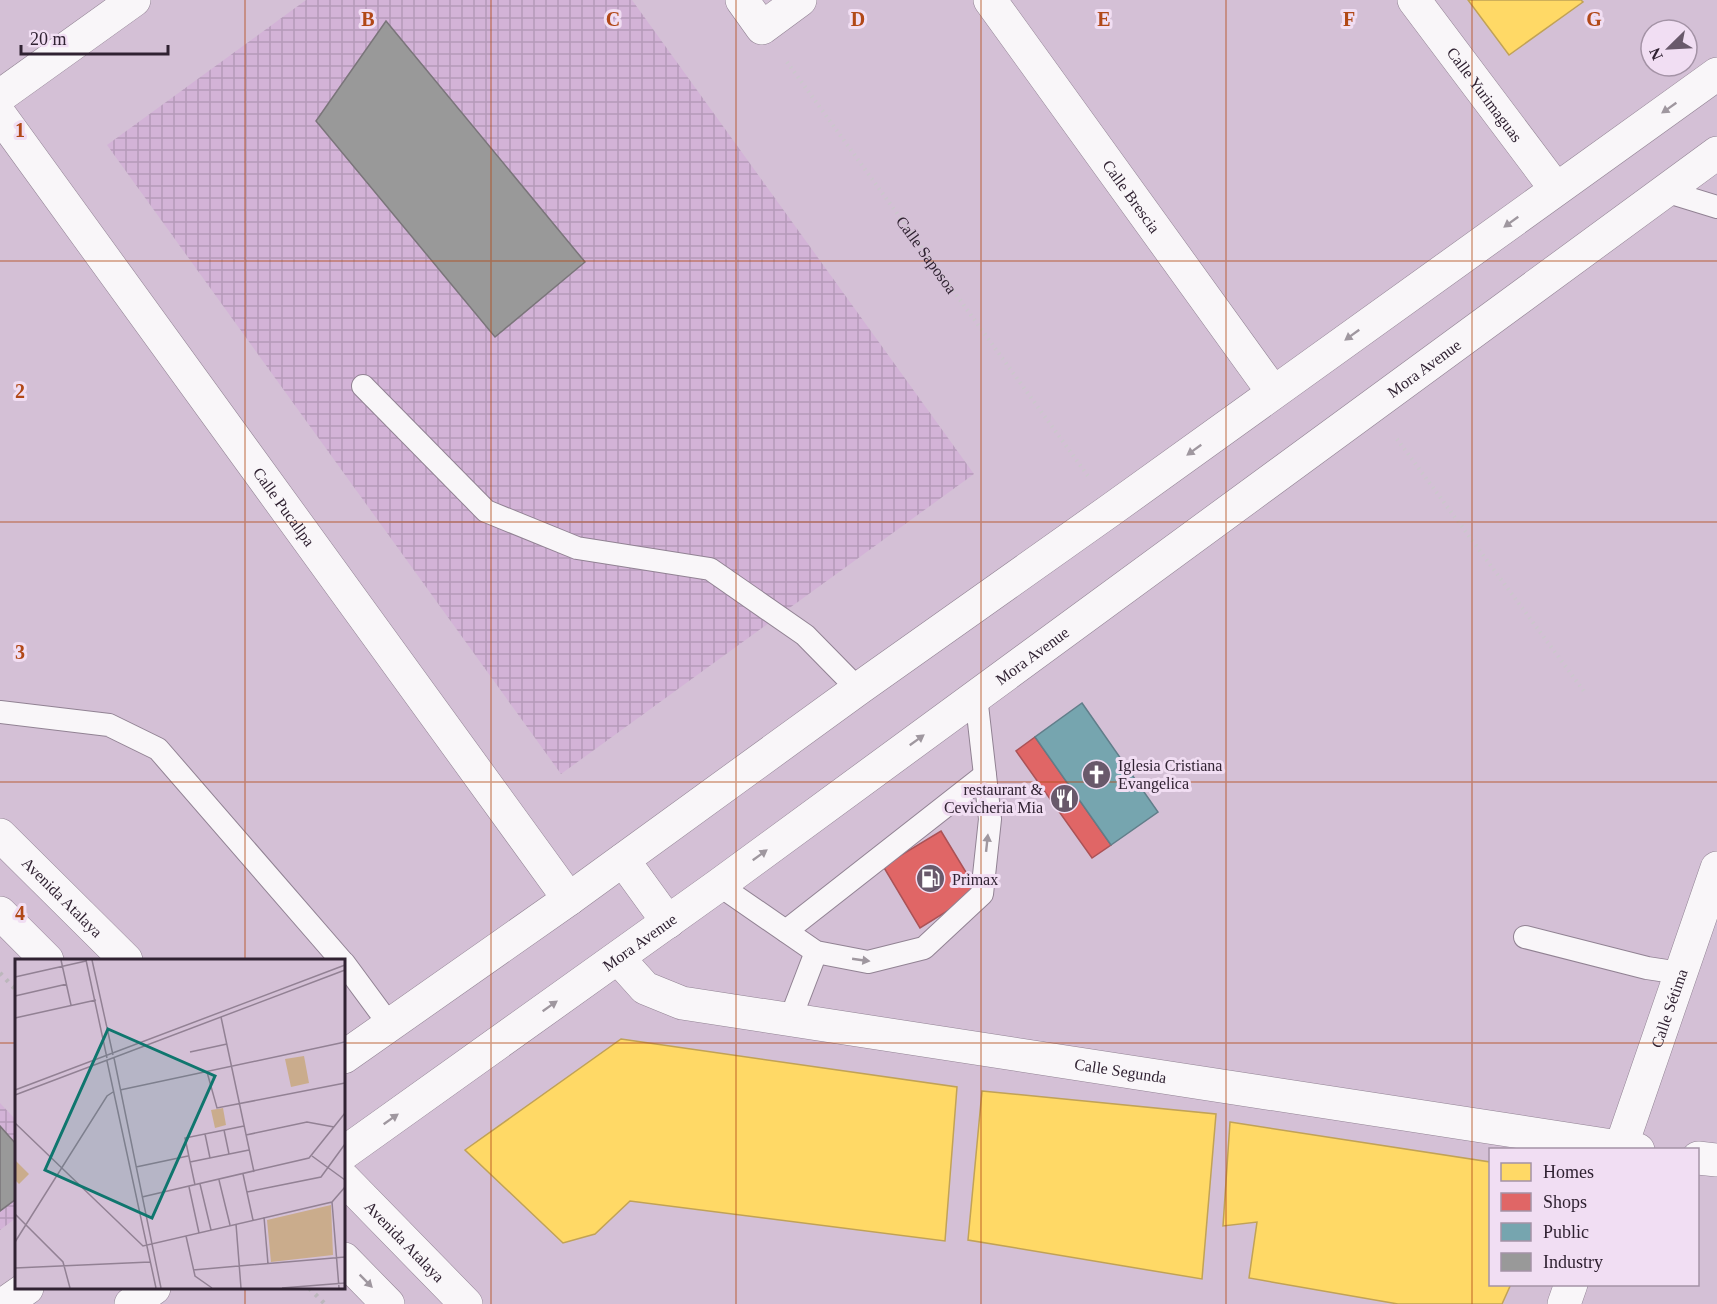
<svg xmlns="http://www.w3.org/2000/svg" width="1717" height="1304" viewBox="0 0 1717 1304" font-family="'Times New Roman',serif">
<defs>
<pattern id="industrial-grid" width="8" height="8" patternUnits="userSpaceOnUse" patternTransform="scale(1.5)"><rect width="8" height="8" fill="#d3b3d7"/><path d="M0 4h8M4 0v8" fill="none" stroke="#b59ab9"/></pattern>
</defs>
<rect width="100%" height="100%" fill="#d4c0d6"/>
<g fill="url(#industrial-grid)">
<polygon points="306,0 632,0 974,474 561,774 107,145"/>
<polygon points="0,1103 16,1120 16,1218 0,1230"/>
</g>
<g fill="#ffd966" stroke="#c1a256" stroke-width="1.5">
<polygon points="1468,0 1581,0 1583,2 1509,55"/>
<polygon points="621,1039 957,1087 945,1241 630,1201 595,1234 563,1243 465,1150"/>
<polygon points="982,1091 1216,1114 1202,1279 968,1240"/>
<polygon points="1230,1122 1490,1162 1490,1284 1511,1284 1502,1304 1398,1304 1249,1278 1257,1222 1223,1226"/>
</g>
<g fill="#e06666" stroke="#ab5256" stroke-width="1.5">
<polygon points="1035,737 1111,845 1092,858 1016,751"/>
<polygon points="941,831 978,892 920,928 883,866"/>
</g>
<polygon fill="#76a5af" stroke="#617e8a" stroke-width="1.5" points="1082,703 1158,812 1111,845 1035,737"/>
<g fill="#999" stroke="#7a757a" stroke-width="1.5">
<polygon points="386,21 585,262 495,337 316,121"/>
<polygon points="0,1126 16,1144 16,1199 0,1211"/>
</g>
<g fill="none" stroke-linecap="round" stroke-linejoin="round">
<defs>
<g id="lane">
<polyline points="1665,191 1717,207"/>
<polyline points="363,386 486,511 577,548 710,569 805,635 858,689"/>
<polyline points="0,712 109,725 158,749 341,960"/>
<polyline points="719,885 816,952 868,962 924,948 982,894 990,819 976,696"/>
<polyline points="786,931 985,775"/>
<polyline points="1525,937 1647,968 1680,973"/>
<polyline points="344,963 389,1024"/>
<polyline points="790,1020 816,952"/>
</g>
<g id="street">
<polyline points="742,0 762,28 800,0"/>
<path id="s2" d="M 990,0 L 1273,392"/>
<path id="s3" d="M 1414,0 L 1556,189"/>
<polyline points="0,96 134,0"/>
<path id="s4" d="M 0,115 L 569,899"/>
<polyline points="0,913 47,960"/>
<path id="s5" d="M 618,958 L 645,988 L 682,1003 L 1638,1150"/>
<path id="s6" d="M 1620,1150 L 1717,868"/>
<polyline points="1698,1158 1717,1160"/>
<polyline points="344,1259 388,1304"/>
<polyline points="1564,1304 1571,1284"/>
</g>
<g id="secondary">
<path id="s7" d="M 0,835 L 126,960"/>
<polyline points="623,860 668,922"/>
<polyline points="344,1057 569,899 858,689 1112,509 1717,74"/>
<path id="s8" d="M 344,1153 L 719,885 L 1717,153"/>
<path id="s9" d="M 344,1179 L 466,1304"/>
<polyline points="4,1304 27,1288"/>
<polyline points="131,1304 154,1288"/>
</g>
</defs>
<use href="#lane" stroke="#918293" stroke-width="24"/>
<use href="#street" stroke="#918293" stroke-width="34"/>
<use href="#secondary" stroke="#918293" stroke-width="34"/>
<g stroke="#ccc7cd" stroke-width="4" stroke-dasharray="1.5 4.5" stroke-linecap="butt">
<path id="s1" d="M 787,62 L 1088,476"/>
<polyline points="1397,439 1586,694"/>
</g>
<use href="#lane" stroke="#f9f6f9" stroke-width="22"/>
<use href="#street" stroke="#f9f6f9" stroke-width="33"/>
<use href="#secondary" stroke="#f9f6f9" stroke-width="33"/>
<g stroke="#bcb7bc" stroke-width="4.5" stroke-dasharray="3 6" stroke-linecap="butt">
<polyline points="0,973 16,990"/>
<polyline points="309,1288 325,1304"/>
</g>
</g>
<defs><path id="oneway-solid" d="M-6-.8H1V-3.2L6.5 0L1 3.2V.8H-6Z" transform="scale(1.5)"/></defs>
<g fill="#9f979f">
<use href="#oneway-solid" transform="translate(1669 108) rotate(145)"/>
<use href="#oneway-solid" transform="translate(1511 222) rotate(144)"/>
<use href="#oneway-solid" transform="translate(1352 335) rotate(144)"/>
<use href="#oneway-solid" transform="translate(1194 450) rotate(144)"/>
<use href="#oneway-solid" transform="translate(917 740) rotate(-36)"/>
<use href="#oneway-solid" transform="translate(987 843) rotate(-84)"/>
<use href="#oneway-solid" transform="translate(760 855) rotate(-36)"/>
<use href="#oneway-solid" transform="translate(861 960) rotate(8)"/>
<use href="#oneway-solid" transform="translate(550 1006) rotate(-35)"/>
<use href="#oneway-solid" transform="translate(391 1119) rotate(-35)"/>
<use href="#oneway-solid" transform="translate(366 1281) rotate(45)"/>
</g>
<path fill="none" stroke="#b14817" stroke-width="1.5" stroke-opacity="0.55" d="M 245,0 L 245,960M 491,0 L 491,1304M 736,0 L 736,1304M 981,0 L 981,1304M 1226,0 L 1226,1304M 1472,0 L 1472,1304M 0,261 L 1717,261M 0,522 L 1717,522M 0,782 L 1717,782M 0,1043 L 16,1043M 344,1043 L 1717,1043M 245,1288 L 245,1304"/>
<defs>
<symbol id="church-disc" viewBox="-11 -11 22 22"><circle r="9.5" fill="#69596b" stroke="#f1def3"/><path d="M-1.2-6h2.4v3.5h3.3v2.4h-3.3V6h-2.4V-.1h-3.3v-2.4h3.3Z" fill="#fff"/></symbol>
<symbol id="restaurant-disc" viewBox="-11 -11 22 22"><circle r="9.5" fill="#69596b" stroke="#f1def3"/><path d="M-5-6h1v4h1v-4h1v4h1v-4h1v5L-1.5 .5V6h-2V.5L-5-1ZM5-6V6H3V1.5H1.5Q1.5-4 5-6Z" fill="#fff"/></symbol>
<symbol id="fuel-disc" viewBox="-11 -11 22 22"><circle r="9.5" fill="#69596b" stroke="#f1def3"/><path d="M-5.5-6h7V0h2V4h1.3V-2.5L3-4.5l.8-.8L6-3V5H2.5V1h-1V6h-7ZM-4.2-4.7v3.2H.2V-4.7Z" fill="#fff"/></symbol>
</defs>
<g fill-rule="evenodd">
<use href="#church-disc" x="1080" y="758" width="33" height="33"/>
<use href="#restaurant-disc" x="1048" y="782" width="33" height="33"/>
<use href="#fuel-disc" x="914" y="862" width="33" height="33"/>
</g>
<g text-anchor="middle" stroke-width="6" stroke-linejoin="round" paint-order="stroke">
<g font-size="16" fill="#302232" stroke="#f1def3">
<text dy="6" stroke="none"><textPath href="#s3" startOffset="118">Calle Yurimaguas</textPath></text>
<text dy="6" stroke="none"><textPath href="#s2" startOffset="242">Calle Brescia</textPath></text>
<text dy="6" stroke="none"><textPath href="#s1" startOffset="238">Calle Saposoa</textPath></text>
<text dy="6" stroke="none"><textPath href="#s8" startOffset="1335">Mora Avenue</textPath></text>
<text dy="6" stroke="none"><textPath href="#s4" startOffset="484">Calle Pucallpa</textPath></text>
<text dy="6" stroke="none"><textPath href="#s8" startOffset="849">Mora Avenue</textPath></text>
<text dy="6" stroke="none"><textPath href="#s7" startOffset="88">Avenida Atalaya</textPath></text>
<text dy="6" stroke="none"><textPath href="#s8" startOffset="363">Mora Avenue</textPath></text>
<text dy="6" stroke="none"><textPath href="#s6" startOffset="150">Calle Sétima</textPath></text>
<text dy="6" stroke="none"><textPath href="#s5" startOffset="524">Calle Segunda</textPath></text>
<text dy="6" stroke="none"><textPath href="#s9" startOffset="87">Avenida Atalaya</textPath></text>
</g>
<g font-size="16" fill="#302232" stroke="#f1def3" text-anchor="start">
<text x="1118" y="771">Iglesia Cristiana<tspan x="1118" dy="18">Evangelica</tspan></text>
<text x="1043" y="795" text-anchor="end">restaurant &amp;<tspan x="1043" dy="18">Cevicheria Mia</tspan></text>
<text x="952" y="885">Primax</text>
</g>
</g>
<g transform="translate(15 959)">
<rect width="330" height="330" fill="#d4c0d6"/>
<path d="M 289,97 L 294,124 L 276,128 L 270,100 ZM 0,201 L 14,215 L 4,225 L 0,221 ZM 316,246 L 318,296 L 256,303 L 252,261 Z" fill="#caac8c"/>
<path d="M 208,149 L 211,166 L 200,169 L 196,151 Z" fill="#caac8c"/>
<path fill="none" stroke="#928194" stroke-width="1.5" d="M 46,1 L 56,46M 71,1 L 92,99M 77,1 L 98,96M 0,18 L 71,2M 0,37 L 52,25M 206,58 L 239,213M 0,59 L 81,41M 175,93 L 212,85M 99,99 L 146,329M 92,102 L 141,329M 192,113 L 202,149 L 330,124M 0,131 L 330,6M 105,131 L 330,83M 0,136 L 330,11M 0,164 L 128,287 L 317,243 L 330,228M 209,171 L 214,195M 190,175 L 195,199M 231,176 L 292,163 L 319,168M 297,197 L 330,221M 175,203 L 234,191M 121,208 L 173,197M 228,215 L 238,261M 204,221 L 215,266M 185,225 L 196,271M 180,226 L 170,179 L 229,167M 174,228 L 184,274M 232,233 L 306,218 L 330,185M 127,238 L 294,199 L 330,154M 317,243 L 324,329M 0,255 L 48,303 L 55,329M 249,258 L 253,305M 221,265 L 226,329M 171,277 L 180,317 L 197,329M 0,283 L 92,137 L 98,133M 0,309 L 135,303M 178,311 L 330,298M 267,329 L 330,324"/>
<path fill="#0f766e" fill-opacity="0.15" stroke="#0f766e" stroke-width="3" d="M 93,70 L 200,117 L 137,259 L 30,211 Z"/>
<rect width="330" height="330" fill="none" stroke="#302232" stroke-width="3"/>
</g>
<g font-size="20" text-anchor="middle" font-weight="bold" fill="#b14817" stroke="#f1def3" stroke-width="6" stroke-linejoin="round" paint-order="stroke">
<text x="368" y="26">B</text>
<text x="613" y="26">C</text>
<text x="858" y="26">D</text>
<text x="1104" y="26">E</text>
<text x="1349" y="26">F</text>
<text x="1594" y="26">G</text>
<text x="20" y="137">1</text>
<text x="20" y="398">2</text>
<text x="20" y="659">3</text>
<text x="20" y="920">4</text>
</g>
<rect x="1489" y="1148" width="210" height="138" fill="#f1def3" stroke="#a493a6" stroke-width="1.5"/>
<rect x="1501" y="1163" width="30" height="18" fill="#ffd966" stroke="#a493a6" stroke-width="1.5"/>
<text x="1543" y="1178" font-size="18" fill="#302232">Homes</text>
<rect x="1501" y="1193" width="30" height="18" fill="#e06666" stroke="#a493a6" stroke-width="1.5"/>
<text x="1543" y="1208" font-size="18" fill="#302232">Shops</text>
<rect x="1501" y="1223" width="30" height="18" fill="#76a5af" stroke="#a493a6" stroke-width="1.5"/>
<text x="1543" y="1238" font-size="18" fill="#302232">Public</text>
<rect x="1501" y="1253" width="30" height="18" fill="#999999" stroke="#a493a6" stroke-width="1.5"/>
<text x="1543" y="1268" font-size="18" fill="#302232">Industry</text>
<g transform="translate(1669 48) rotate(246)"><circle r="28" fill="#f1def3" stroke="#a493a6" stroke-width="1.5"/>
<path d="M0-4.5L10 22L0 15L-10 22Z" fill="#69596b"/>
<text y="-9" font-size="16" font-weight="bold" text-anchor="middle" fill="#302232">N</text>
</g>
<path d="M21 45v9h147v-9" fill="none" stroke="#302232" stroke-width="3"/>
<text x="30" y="45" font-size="18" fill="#302232" stroke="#f1def3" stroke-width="4.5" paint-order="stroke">20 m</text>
</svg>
